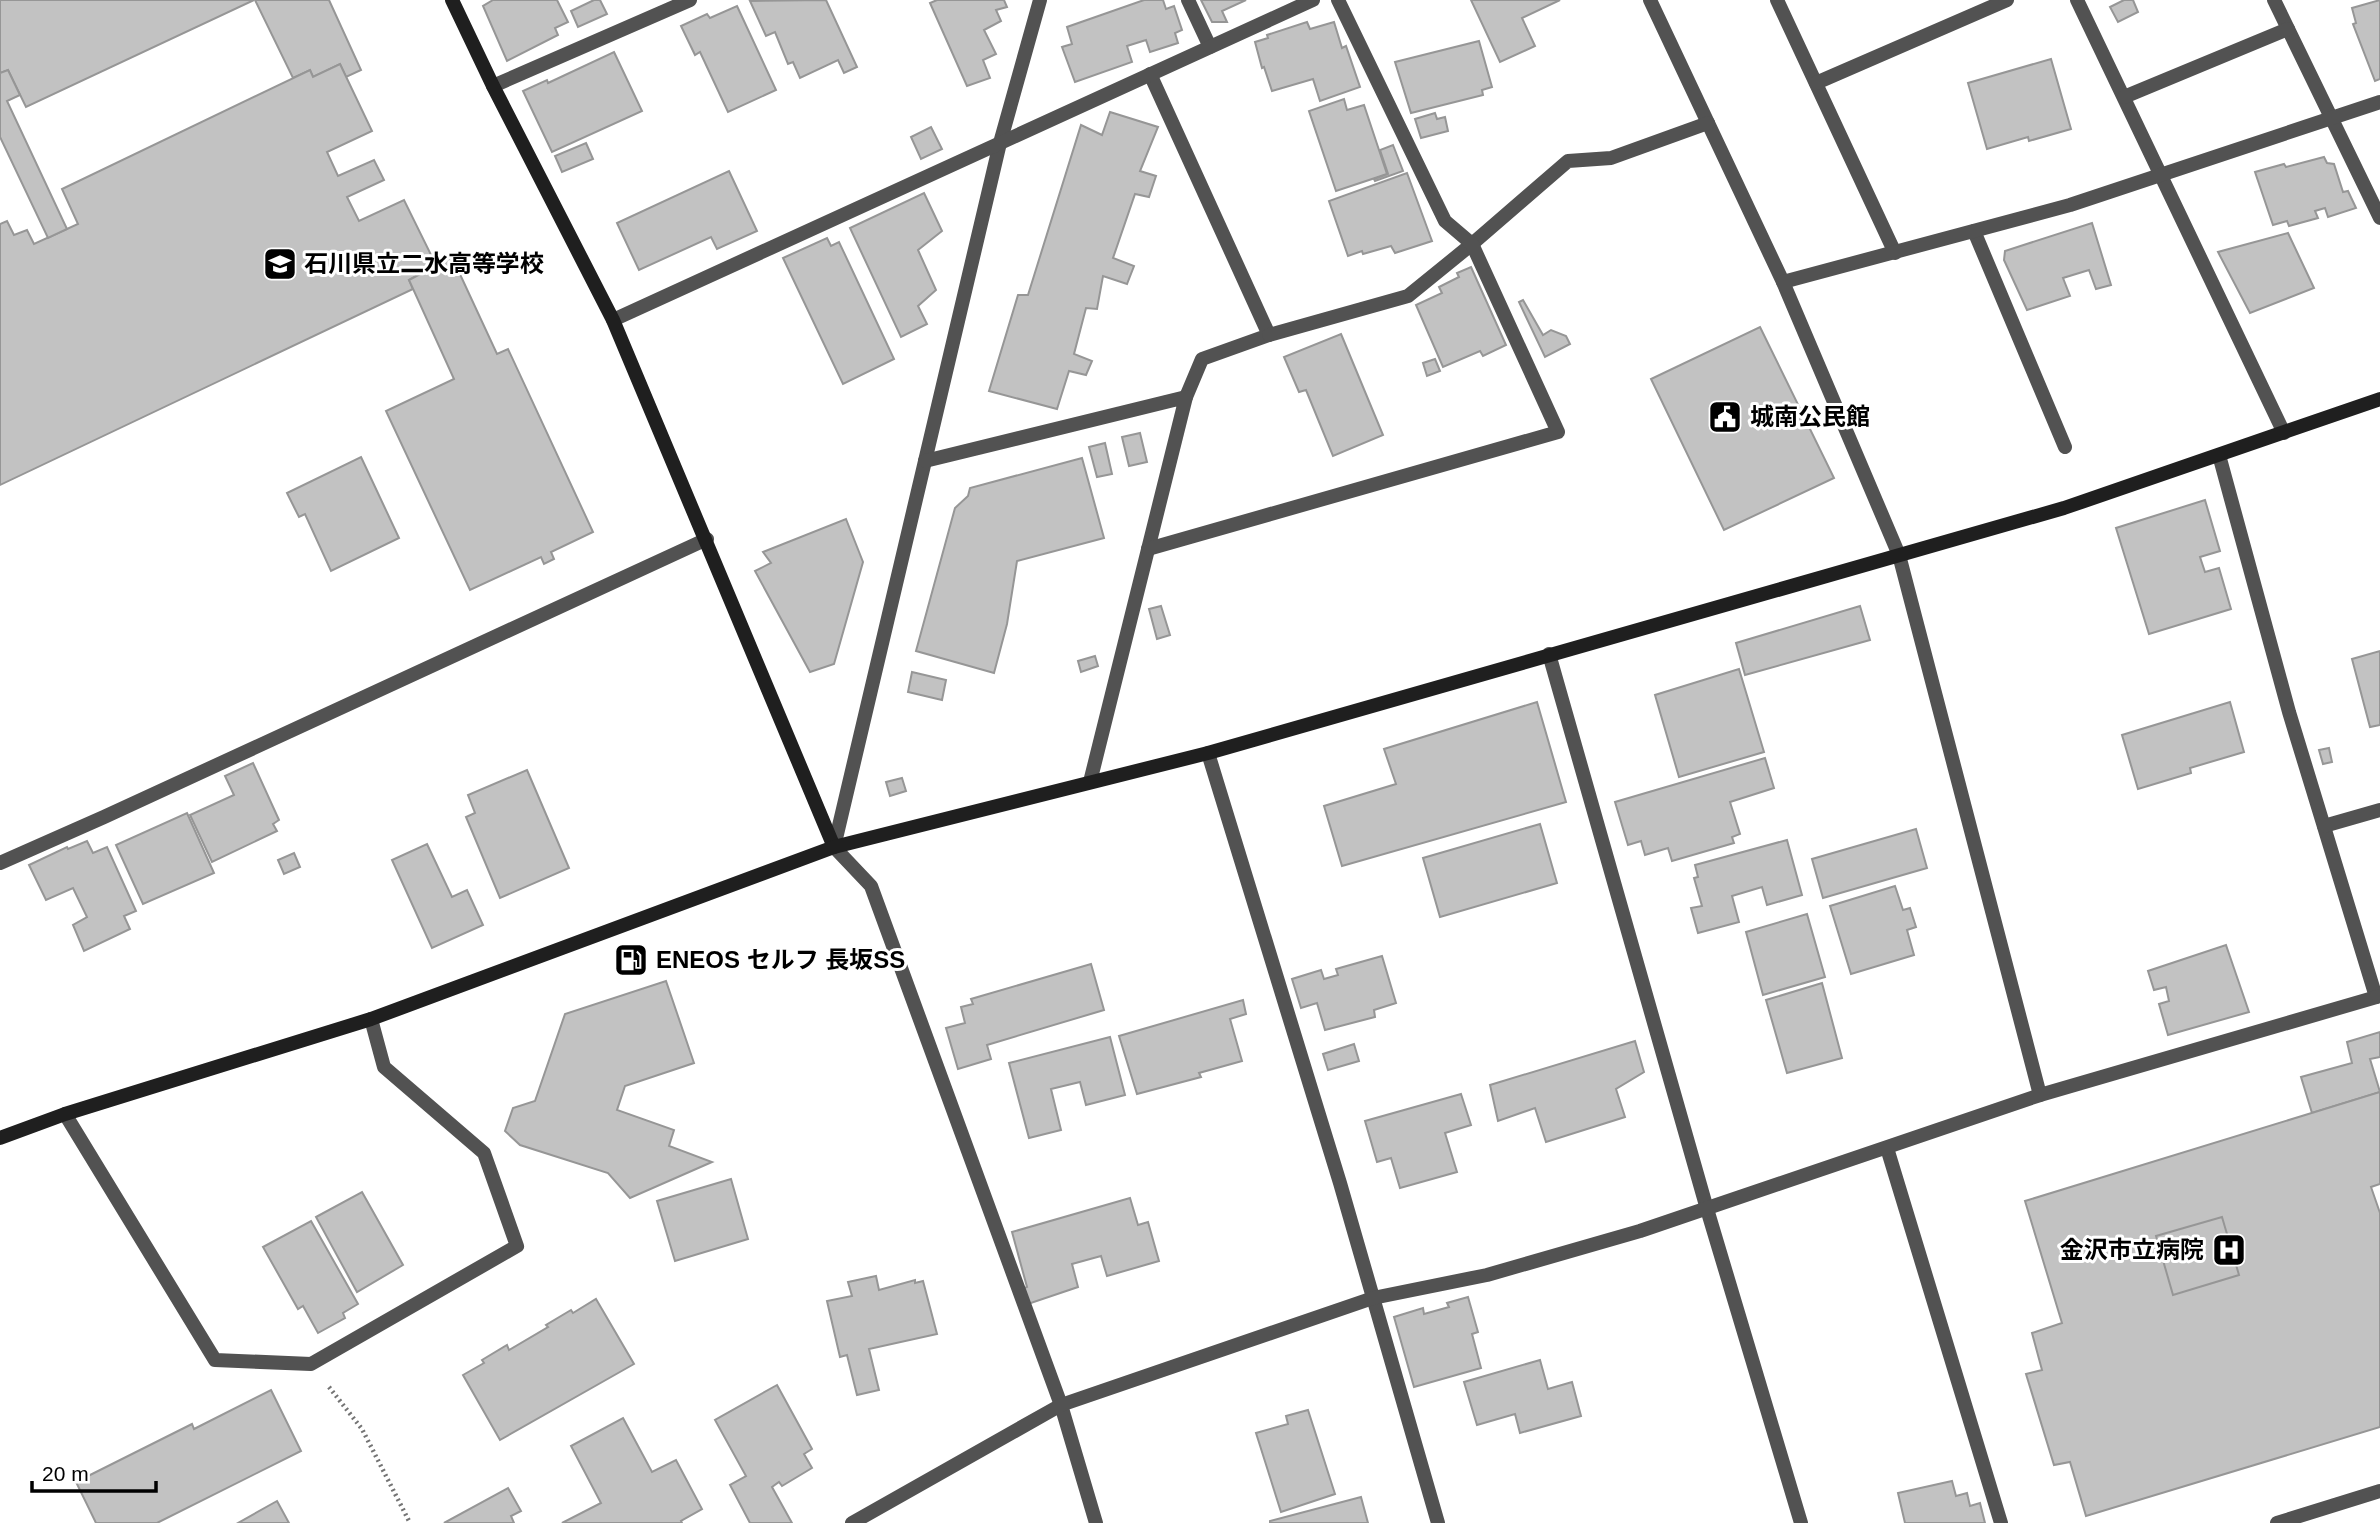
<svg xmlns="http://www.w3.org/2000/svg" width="2380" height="1523" viewBox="0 0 2380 1523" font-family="Helvetica,'Noto Sans JP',sans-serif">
<rect width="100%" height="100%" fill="#fff"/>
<g fill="#c2c2c2" stroke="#969696" stroke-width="2">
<polygon points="0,0 254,0 26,107 8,70 0,73"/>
<polygon points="255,0 329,0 361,70 346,77 340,64 313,77 310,70 293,78"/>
<polygon points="493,0 557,0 568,22 555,28 558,35 507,61 483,6"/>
<polygon points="594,0 600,0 607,14 578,27 571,11"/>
<polygon points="826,0 857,67 844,73 838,60 800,78 793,62 788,64 775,32 766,36 750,1"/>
<polygon points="937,0 1004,0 1007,7 996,10 1001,21 984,30 996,54 983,60 990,78 967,86 930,3"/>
<polygon points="1144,0 1163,0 1166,9 1174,6 1182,30 1175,33 1178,43 1150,52 1146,40 1127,46 1132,62 1075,82 1062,47 1072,44 1067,27"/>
<polygon points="1201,0 1246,0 1222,11 1227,22 1212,22"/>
<polygon points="1471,0 1560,0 1522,18 1535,46 1500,62"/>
<polygon points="2124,0 2133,0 2138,12 2118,22 2110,7"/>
<polygon points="2380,0 2380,79 2375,81 2353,24 2356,23 2352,8"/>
<polygon points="737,6 776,90 728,112 700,52 695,55 681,26 707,14 710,18"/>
<polygon points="1307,22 1310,29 1334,22 1342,48 1346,46 1360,87 1320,101 1313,79 1272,91 1264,67 1262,68 1255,42 1268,38 1267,35"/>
<polygon points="1479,41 1492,87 1482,90 1483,95 1411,113 1395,62"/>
<polygon points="614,52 642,111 552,152 523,91 547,80 548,83"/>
<polygon points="2051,59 2071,129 2029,141 2028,137 1987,149 1968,83"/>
<polygon points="340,64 372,131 327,152 338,176 374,160 384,180 347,197 359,221 404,200 436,265 409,280 413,289 0,485 0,224 7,221 14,235 27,230 34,244 78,224 62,189 310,70 313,77"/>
<polygon points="8,70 20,95 7,101 67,229 48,238 0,137 0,73"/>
<polygon points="1344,99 1347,110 1364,105 1387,174 1336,191 1309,111"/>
<polygon points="1110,112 1158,127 1140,171 1156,176 1149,197 1135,194 1113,258 1134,266 1127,284 1103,276 1097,309 1086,308 1074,354 1092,361 1086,375 1069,371 1057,409 989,391 1018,295 1028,295 1081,125 1102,135"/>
<polygon points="1435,113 1437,119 1445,117 1448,131 1421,138 1415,119"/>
<polygon points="931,127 942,149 921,159 911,137"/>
<polygon points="586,143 593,159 562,172 555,156"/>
<polygon points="1393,145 1403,171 1375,181 1374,179 1388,174 1380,150"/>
<polygon points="2324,157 2327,163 2334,164 2343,192 2348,191 2356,208 2328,217 2325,208 2315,211 2318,218 2289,226 2287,221 2273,225 2255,172 2284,164 2286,167"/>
<polygon points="729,171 757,231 717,249 711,237 639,270 617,223"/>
<polygon points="1407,173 1432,241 1395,253 1391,246 1363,254 1362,251 1348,256 1329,201"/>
<polygon points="924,193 942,231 918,250 936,290 918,306 927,324 901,337 850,228"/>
<polygon points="2092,223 2111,285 2096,289 2089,270 2063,278 2070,296 2027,310 2004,260 2005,251"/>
<polygon points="2288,233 2314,288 2250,313 2218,252"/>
<polygon points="827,238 831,246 839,242 894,359 843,384 783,258"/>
<polygon points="452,257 497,354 508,349 593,532 551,552 554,559 544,564 541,557 470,590 386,411 454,379 409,280"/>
<polygon points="1471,267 1506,345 1483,356 1480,351 1443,367 1416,305 1442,293 1439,287 1459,277 1457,273"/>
<polygon points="1523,300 1543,335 1551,330 1566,336 1570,344 1545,357 1519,302"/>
<polygon points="1760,327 1834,478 1724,530 1651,379"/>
<polygon points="1341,334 1383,435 1333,456 1306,390 1299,392 1284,357"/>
<polygon points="1435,359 1440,371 1427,376 1423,363"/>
<polygon points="1140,433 1147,462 1129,466 1122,437"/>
<polygon points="1105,443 1112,474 1097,477 1089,447"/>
<polygon points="361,457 399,538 331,571 305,514 299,517 287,493"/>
<polygon points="1082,458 1104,538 1017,561 1007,624 994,673 916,651 955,508 968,496 970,488"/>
<polygon points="2205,500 2220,551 2200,557 2205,572 2219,568 2231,609 2149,634 2116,528"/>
<polygon points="846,519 863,562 834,664 810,672 755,571 771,563 763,552"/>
<polygon points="1161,606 1170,635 1157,639 1149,609"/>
<polygon points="1860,606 1870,640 1745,675 1736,643"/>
<polygon points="2380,651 2380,725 2370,727 2352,659"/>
<polygon points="1095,656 1098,666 1081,672 1078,661"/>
<polygon points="1739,669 1764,752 1679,777 1655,695"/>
<polygon points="912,672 946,680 942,700 908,692"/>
<polygon points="1537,702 1566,802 1342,866 1324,806 1396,784 1384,749"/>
<polygon points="2230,702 2244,752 2190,768 2191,773 2138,789 2122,735"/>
<polygon points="2329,748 2332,762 2323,764 2319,750"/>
<polygon points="1765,758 1774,788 1730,802 1740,834 1732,837 1734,843 1672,861 1668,848 1645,855 1641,841 1628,845 1615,802"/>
<polygon points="253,763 279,820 273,824 277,831 212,862 190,815 234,795 225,776"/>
<polygon points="527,770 569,868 500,898 466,817 475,813 468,795"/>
<polygon points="902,778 906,791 890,796 886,782"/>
<polygon points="187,813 214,873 143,904 116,845"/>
<polygon points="1540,824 1557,883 1440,917 1423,858"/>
<polygon points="1916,829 1927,868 1823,898 1812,859"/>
<polygon points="1787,840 1802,895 1767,905 1762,887 1732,896 1739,922 1698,933 1691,908 1702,906 1694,878 1698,877 1695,865"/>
<polygon points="87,841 93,853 107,847 136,911 124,916 130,929 84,951 73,925 87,917 73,888 46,900 29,865 67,847 68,849"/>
<polygon points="427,844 452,897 467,890 483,925 432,948 392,860"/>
<polygon points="294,853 300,867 284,874 278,860"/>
<polygon points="1895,886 1903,910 1910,908 1916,927 1907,930 1914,955 1851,974 1830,906"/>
<polygon points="1807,914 1825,977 1763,995 1746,932"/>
<polygon points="2226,945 2249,1012 2168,1035 2159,1004 2169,1001 2166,987 2154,990 2148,971"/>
<polygon points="1382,956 1396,1003 1374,1010 1375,1017 1325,1030 1317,1003 1301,1008 1292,979 1321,970 1324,979 1338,975 1336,969"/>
<polygon points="1091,964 1104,1010 987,1045 991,1059 958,1069 946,1028 965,1023 961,1007 973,1004 971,999"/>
<polygon points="666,981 694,1063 625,1086 617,1110 674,1130 669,1146 712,1162 630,1198 608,1173 520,1145 505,1131 513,1108 535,1101 565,1014"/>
<polygon points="1822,983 1842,1058 1787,1073 1766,1000"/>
<polygon points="1243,1000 1246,1014 1230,1019 1242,1061 1199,1073 1201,1077 1137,1094 1119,1036"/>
<polygon points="2380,1032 2380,1057 2370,1059 2380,1092 2312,1113 2301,1077 2352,1063 2347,1042"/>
<polygon points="1110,1037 1125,1095 1086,1105 1080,1082 1051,1089 1061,1130 1029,1138 1009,1063"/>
<polygon points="1635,1041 1644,1072 1616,1089 1625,1117 1546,1142 1535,1108 1498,1121 1490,1085"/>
<polygon points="1354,1044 1359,1061 1328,1070 1323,1054"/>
<polygon points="2380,1092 2380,1184 2371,1187 2380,1213 2380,1427 2086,1516 2070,1462 2054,1465 2026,1374 2042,1370 2032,1333 2062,1323 2025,1201"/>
<polygon points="1461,1094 1471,1125 1445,1133 1457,1172 1400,1188 1391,1158 1377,1162 1365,1121"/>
<polygon points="731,1179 748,1239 675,1261 657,1201"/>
<polygon points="362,1192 403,1265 357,1292 316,1217"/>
<polygon points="1130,1198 1138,1225 1148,1222 1159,1261 1107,1276 1101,1256 1072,1264 1078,1287 1022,1306 1017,1291 1027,1287 1012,1232"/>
<polygon points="2222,1217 2239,1275 2173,1295 2156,1236"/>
<polygon points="311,1221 358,1304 343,1313 345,1318 318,1333 303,1306 298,1309 263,1247"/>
<polygon points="876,1276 879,1290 915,1280 915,1283 923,1281 937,1334 869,1349 879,1390 857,1395 847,1355 840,1357 827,1301 852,1296 848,1282"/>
<polygon points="1468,1297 1478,1332 1472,1334 1481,1368 1414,1387 1394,1317 1423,1308 1424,1314 1449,1307 1447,1303"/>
<polygon points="596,1299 634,1364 500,1440 463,1375 484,1363 482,1360 507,1345 509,1350 548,1327 546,1325 571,1310 573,1313"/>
<polygon points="1540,1360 1548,1389 1572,1382 1581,1416 1520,1433 1515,1414 1477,1425 1464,1382"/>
<polygon points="777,1385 812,1449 804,1454 812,1468 782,1486 779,1482 772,1487 792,1523 750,1523 730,1485 746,1476 715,1420"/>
<polygon points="271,1390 301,1451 157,1523 96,1523 76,1482 192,1424 194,1429"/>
<polygon points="1308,1410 1335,1494 1281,1512 1256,1433 1288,1424 1286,1416"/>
<polygon points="623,1418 652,1472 676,1460 702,1509 681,1521 682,1523 562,1523 601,1503 571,1446"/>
<polygon points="1952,1481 1956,1496 1967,1493 1970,1506 1980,1503 1985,1523 1905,1523 1898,1493"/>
<polygon points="508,1488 521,1511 511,1516 514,1523 444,1523"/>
<polygon points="1361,1497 1368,1523 1270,1523 1270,1521"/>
<polygon points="277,1501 289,1523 238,1523"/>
</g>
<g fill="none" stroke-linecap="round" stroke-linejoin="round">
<polyline stroke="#747474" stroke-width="4.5" stroke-dasharray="2 3.5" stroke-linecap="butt" points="329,1387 362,1429 410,1523"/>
<g stroke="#525252" stroke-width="14">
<polyline points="1650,0 1783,282"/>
<polyline points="1472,244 1568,161 1611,158 1708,123"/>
</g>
<g stroke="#525252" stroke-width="14">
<polyline points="1040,0 1000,143 834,847 871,886 1061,1405 1096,1523"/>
<polyline points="1188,0 1210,47"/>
<polyline points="1777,0 1895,253"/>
<polyline points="2077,0 2284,433"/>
<polyline points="2274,0 2380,218"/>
<polyline points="1150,74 1269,335 1202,359 1186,397"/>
<polyline points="1816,83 2007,0"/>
<polyline points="493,86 690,0"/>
<polyline points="2124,97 2288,29"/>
<polyline points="1974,231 2065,447"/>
<polyline points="613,320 1313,0"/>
<polyline points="1269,335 1408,296 1472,244"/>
<polyline points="2219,455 2289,712 2376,997"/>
<polyline points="925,461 1186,397 1090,782"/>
<polyline points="1148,549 1558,432 1472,244 1445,221 1338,0"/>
<polyline points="1549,654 1707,1209 1801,1523"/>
<polyline points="1208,753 1340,1183 1438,1523"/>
<polyline points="2324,826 2380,810"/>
<polyline points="0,863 104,817 707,539"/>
<polyline points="2040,1095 1899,555 1783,282 2070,205 2380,102"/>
<polyline points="65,1114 215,1360 311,1364 517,1246 484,1153 384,1067 371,1019"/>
<polyline points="1887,1148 2001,1523"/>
<polyline points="852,1523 1061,1405 1373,1298 1487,1275 1640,1231 2040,1095 2380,996"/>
<polyline points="2277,1523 2380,1491"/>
</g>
<g stroke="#1f1f1f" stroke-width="14">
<polyline points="452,0 493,86 613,320 834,847"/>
<polyline points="0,1138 65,1114 371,1019 834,847 1208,753 2064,508 2380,399"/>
</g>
</g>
<defs>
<symbol id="school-square" viewBox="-11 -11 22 22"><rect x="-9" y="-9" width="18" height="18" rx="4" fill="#000" stroke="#fff"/><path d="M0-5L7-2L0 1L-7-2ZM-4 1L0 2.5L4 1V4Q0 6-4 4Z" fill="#fff"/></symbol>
<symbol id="civic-square" viewBox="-11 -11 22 22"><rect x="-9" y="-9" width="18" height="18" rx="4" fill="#000" stroke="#fff"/><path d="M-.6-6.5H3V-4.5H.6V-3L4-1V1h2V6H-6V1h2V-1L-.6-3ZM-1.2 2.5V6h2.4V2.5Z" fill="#fff"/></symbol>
<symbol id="fuel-square" viewBox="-11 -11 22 22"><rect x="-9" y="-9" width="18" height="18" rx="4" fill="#000" stroke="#fff"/><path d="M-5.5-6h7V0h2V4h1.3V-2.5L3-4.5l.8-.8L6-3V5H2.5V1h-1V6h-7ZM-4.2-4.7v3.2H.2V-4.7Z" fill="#fff"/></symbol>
<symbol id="hospital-square" viewBox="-11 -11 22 22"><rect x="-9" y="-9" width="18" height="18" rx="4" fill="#000" stroke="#fff"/><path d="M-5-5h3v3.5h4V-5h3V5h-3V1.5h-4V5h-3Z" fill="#fff"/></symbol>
</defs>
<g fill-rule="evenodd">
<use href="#school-square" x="261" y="245" width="38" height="38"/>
<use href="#civic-square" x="1706" y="398" width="38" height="38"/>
<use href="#fuel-square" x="612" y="941" width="38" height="38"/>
<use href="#hospital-square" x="2210" y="1231" width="38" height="38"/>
</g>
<g text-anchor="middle" stroke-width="6" stroke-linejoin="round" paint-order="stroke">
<g font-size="24" font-weight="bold" fill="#000" stroke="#fff" text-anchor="start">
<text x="304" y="272">石川県立二水高等学校</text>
<text x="1750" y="425">城南公民館</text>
<text x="656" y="968">ENEOS セルフ 長坂SS</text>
<text x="2204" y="1258" text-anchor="end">金沢市立病院</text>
</g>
</g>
<path d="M32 1481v10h124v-10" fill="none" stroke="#000000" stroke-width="3.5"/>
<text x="42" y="1481" font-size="21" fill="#000000" stroke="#ffffff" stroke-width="5" paint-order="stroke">20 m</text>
</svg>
